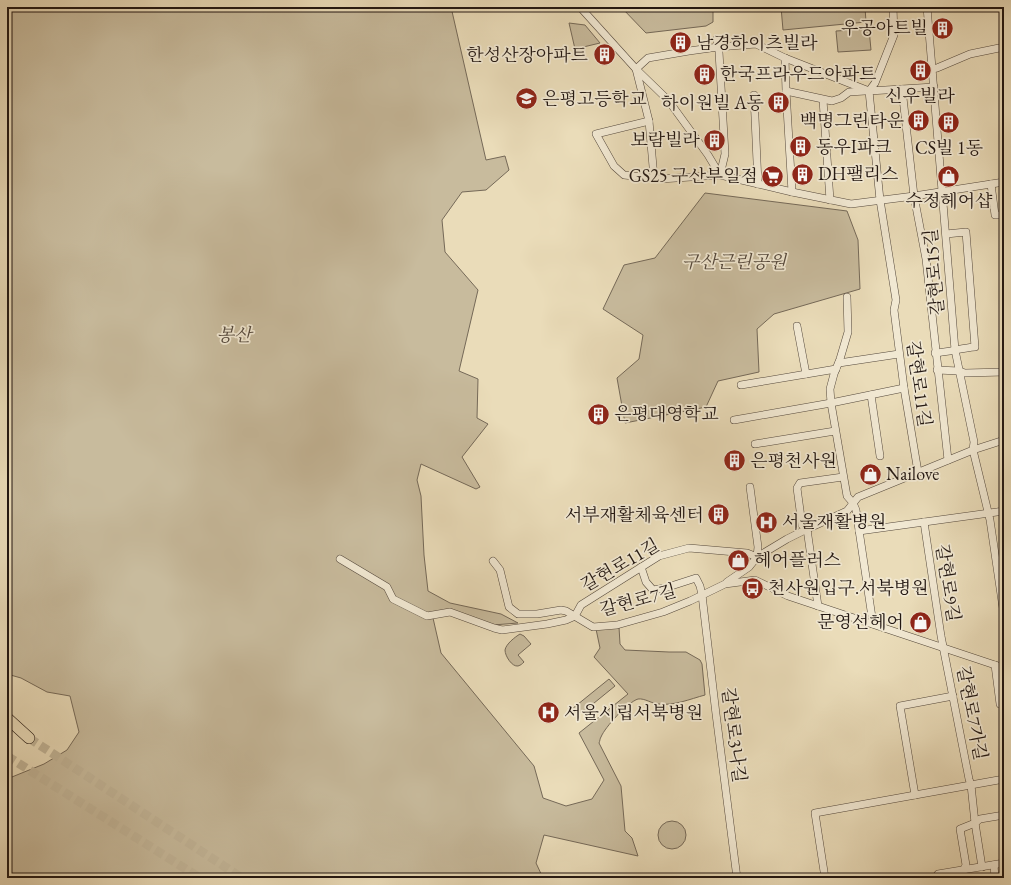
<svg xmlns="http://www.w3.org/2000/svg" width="1011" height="885" viewBox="0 0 1011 885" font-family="'EB Garamond','Noto Serif KR',serif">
<rect width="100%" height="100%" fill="#eadcb9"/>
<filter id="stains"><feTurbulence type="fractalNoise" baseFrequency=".005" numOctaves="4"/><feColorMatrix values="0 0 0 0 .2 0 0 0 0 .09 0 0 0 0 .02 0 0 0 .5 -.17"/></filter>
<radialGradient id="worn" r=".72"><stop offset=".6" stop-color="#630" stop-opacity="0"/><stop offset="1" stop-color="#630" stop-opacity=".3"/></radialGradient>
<g fill="#c8bb9d" stroke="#756958">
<path d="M 7,7 L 451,7 L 486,160 L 505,156 L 509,170 L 486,190 L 462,192 L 442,220 L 445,252 L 478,290 L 459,371 L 478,379 L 477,418 L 488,424 L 462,457 L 480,487 L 476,489 L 421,464 L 417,480 L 421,496 L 424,555 L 428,591 L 450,603 L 501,614 L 518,623 L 493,625 L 449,609 L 433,618 L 441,653 L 534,766 L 543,798 L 566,806 L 592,799 L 604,780 L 579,733 L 628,694 L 594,657 L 600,648 L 596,629 L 619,627 L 620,644 L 625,650 L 669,652 L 686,652 L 700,660 L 702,664 L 705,695 C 690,699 674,706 659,704 C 652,704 645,698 638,699 C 628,702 605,727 601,737 C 600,738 600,741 599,743 L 621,786 L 625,831 L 632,838 L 638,856 L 544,835 L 536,863 L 543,878 L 7,878 L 7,779 L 44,764 L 67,750 L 79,732 L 70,696 L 47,692 L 21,678 L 7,674 Z"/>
<polygon points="621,7 713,7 713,22 706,26 646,33"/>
<polygon points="781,7 865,7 866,22 783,30"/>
<polygon points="569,23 585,25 600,43 575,49"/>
<polygon points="869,29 871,50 838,52 836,31"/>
<polygon points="705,193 847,211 858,240 860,289 774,314 757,329 759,372 718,381 706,407 625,423 617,378 639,359 643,335 603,309 624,265 655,258"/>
<path d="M 520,634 L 524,636 L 531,644 L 518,655 L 524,662 C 522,664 521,665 518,666 C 512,667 505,656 505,650 C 506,644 515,637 520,634 Z"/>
<polygon points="609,679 615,686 583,712 574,712 572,709"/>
<circle cx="672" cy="835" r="14"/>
</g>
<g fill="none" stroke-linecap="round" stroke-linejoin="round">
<g stroke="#c2b598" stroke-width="9" stroke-dasharray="9 4.5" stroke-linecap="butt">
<polyline points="29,738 242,878"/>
<polyline points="7,756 200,878"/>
</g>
<defs>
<g id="street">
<polyline points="580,7 636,69 668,100 708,155 720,175 792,192 851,204 914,196 1004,182"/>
<polyline points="893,7 894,35 875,83 869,91 934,87"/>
<polyline points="927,7 955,350 974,442 973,450 990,520 1004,615"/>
<polyline points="785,58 786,91 792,192"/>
<polyline points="932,69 937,68 970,54 1004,47"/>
<polyline points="902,89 914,196 926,259 948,460"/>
<polyline points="786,91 832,101 841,98 849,92 865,91"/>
<polyline points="869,91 880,200 896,300 894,310 904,388 918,472"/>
<polyline points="754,95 758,184"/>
<polyline points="823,100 830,200"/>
<polyline points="649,121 596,134 614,166 624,175 661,179 720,175 725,154 719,52 717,39"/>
<polyline points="654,178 649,121 636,69 648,58 689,51 718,47 756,44 785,58 869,91"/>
<polyline points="991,184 995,215 1004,215"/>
<polyline points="847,297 848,332 840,359 834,374 830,389 831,403 847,496 853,503 856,510 873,624"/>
<polyline points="797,326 806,374"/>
<path d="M 935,353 C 949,352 962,348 975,347 L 966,232 L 946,234"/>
<polyline points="839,363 899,354"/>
<polyline points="937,370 959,371 965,373 1004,372"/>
<polyline points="741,385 836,369"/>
<polyline points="871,395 880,456"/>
<polyline points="734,420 831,403 904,388"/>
<polyline points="755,444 835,431"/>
<polyline points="750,487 758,547 757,557"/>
<polyline points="924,522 941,636 969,779 971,785 975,823 982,867"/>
<polyline points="807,529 802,525 797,488 800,483 843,477"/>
<polyline points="807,529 818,606"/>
<polyline points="859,531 1004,511"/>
<polyline points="340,559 387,587 393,599 427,616 450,612 494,628 502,630 547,624 566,620 575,616"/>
<polyline points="493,561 500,570 509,607 518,614 537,614 561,610 566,611 593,627 617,625 663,612 690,601 725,584 755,580 788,596 1004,668"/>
<polyline points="641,567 646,582 653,590 665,588 696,578 700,586 702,595 716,714 737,878"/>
<polyline points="727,582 749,567 757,557 787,539 807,529 847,511 858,497 973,450 1004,440"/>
<polyline points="575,616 581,605 659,556 689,548 747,553 757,557"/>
<polyline points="995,665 1000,704 1004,703"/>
<polyline points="915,795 900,706 953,696"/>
<polyline points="994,865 995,878"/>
<polyline points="825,878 815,813 1004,779"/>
<polyline points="935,878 938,874 1004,863"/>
<polyline points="963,878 962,874 966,865 960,829 975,823 980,819 1004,815"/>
</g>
<polyline id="secondary" points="1004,7 1004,8"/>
<polyline id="primary" points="7,718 29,738"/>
</defs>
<use href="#street" stroke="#54483c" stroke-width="8"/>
<use href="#secondary" stroke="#221712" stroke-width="10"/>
<use href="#primary" stroke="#221712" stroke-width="12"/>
<use href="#street" stroke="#f1e8d2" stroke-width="7"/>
<use href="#secondary" stroke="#f1e8d2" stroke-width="9"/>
<use href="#primary" stroke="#eadcb9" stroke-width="11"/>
</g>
<defs>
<symbol id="building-disc" viewBox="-11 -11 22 22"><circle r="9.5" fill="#8f2418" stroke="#f1e8d2"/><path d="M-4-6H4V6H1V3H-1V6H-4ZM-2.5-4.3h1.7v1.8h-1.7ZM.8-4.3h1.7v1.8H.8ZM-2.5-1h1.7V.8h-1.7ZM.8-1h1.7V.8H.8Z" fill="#fff"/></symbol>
<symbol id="school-disc" viewBox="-11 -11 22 22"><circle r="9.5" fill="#8f2418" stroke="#f1e8d2"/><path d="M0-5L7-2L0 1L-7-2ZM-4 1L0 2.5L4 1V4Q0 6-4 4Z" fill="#fff"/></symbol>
<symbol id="supermarket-disc" viewBox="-11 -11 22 22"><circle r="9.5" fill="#8f2418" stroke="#f1e8d2"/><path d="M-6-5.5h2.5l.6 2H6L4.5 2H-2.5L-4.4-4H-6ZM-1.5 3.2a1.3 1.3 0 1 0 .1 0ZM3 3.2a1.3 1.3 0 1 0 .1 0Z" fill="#fff"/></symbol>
<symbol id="shop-disc" viewBox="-11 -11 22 22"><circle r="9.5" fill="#8f2418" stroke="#f1e8d2"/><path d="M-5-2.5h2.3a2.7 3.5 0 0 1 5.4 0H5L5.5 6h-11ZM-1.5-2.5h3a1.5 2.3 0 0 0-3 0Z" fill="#fff"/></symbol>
<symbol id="hospital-disc" viewBox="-11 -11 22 22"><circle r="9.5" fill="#8f2418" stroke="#f1e8d2"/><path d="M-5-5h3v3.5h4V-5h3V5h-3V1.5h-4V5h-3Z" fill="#fff"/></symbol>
<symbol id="bus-disc" viewBox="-11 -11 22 22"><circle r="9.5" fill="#8f2418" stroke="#f1e8d2"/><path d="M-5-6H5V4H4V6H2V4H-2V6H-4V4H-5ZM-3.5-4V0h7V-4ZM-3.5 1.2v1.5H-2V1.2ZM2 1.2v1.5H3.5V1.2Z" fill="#fff"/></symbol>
</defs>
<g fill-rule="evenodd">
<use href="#building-disc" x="930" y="16" width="25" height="25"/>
<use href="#building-disc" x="668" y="30" width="25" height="25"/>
<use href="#building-disc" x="592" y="42" width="25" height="25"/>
<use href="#building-disc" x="908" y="58" width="25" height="25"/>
<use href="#building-disc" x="692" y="62" width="25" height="25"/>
<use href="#school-disc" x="514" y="86" width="25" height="25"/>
<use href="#building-disc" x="766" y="90" width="25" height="25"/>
<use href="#building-disc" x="906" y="108" width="25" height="25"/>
<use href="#building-disc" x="936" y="110" width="25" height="25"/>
<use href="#building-disc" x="702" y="128" width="25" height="25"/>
<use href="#building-disc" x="788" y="134" width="25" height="25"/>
<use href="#building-disc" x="790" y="162" width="25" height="25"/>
<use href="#supermarket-disc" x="760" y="164" width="25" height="25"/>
<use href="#shop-disc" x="936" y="164" width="25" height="25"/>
<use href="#building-disc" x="586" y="402" width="25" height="25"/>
<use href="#building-disc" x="722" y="448" width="25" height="25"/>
<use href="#shop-disc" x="858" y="462" width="25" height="25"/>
<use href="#building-disc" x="706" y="502" width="25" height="25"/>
<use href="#hospital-disc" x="754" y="510" width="25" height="25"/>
<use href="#shop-disc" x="726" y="548" width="25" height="25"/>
<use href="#bus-disc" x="740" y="576" width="25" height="25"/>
<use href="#shop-disc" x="908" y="610" width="25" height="25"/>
<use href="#hospital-disc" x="536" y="700" width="25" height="25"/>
</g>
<g text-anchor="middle" stroke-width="3.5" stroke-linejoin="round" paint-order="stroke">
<g font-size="18" fill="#221712" stroke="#f1e8d2" text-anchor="start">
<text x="928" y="34" text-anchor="end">우공아트빌</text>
<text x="696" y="49">남경하이츠빌라</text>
<text x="588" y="61" text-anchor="end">한성산장아파트</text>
<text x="720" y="80">한국프라우드아파트</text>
<text x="920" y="102" text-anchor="middle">신우빌라</text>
<text x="542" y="105">은평고등학교</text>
<text x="764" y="109" text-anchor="end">하이원빌 A동</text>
<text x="904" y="127" text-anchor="end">백명그린타운</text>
<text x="700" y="146" text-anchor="end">보람빌라</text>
<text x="816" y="153">동우I파크</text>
<text x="949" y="154" text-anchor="middle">CS빌 1동</text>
<text x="818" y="180">DH팰리스</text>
<text x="758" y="182" text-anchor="end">GS25 구산부일점</text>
<text x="949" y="207" text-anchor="middle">수정헤어샵</text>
<text x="614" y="420">은평대영학교</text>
<text x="750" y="467">은평천사원</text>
<text x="886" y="480">Nailove</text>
<text x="704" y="521" text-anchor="end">서부재활체육센터</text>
<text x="782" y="528">서울재활병원</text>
<text x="754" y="566">헤어플러스</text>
<text x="768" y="594">천사원입구.서북병원</text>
<text x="904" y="628" text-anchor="end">문영선헤어</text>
<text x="564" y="719">서울시립서북병원</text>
</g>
<g font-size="18" font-style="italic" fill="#54483c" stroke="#f1e8d2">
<text x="734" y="268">구산근린공원</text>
<text x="234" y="341">봉산</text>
</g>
<g font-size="18" fill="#221712" stroke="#f1e8d2">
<text transform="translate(934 272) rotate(-95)" y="6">갈현로15길</text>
<text transform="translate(919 384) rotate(82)" y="6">갈현로11길</text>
<text transform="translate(620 565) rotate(-30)" y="6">갈현로11길</text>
<text transform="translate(948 583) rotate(81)" y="6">갈현로9길</text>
<text transform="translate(638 600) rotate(-15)" y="6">갈현로7길</text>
<text transform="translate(972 713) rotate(79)" y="6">갈현로7가길</text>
<text transform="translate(734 735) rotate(83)" y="6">갈현로3나길</text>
</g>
</g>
<rect width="1011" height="885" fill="none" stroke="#eadcb9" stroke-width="24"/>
<rect x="8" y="8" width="995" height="869" fill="none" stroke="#221712" stroke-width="2"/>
<rect x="12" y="12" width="987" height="861" fill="none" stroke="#221712"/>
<rect width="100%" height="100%" filter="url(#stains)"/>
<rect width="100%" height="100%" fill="url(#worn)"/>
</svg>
